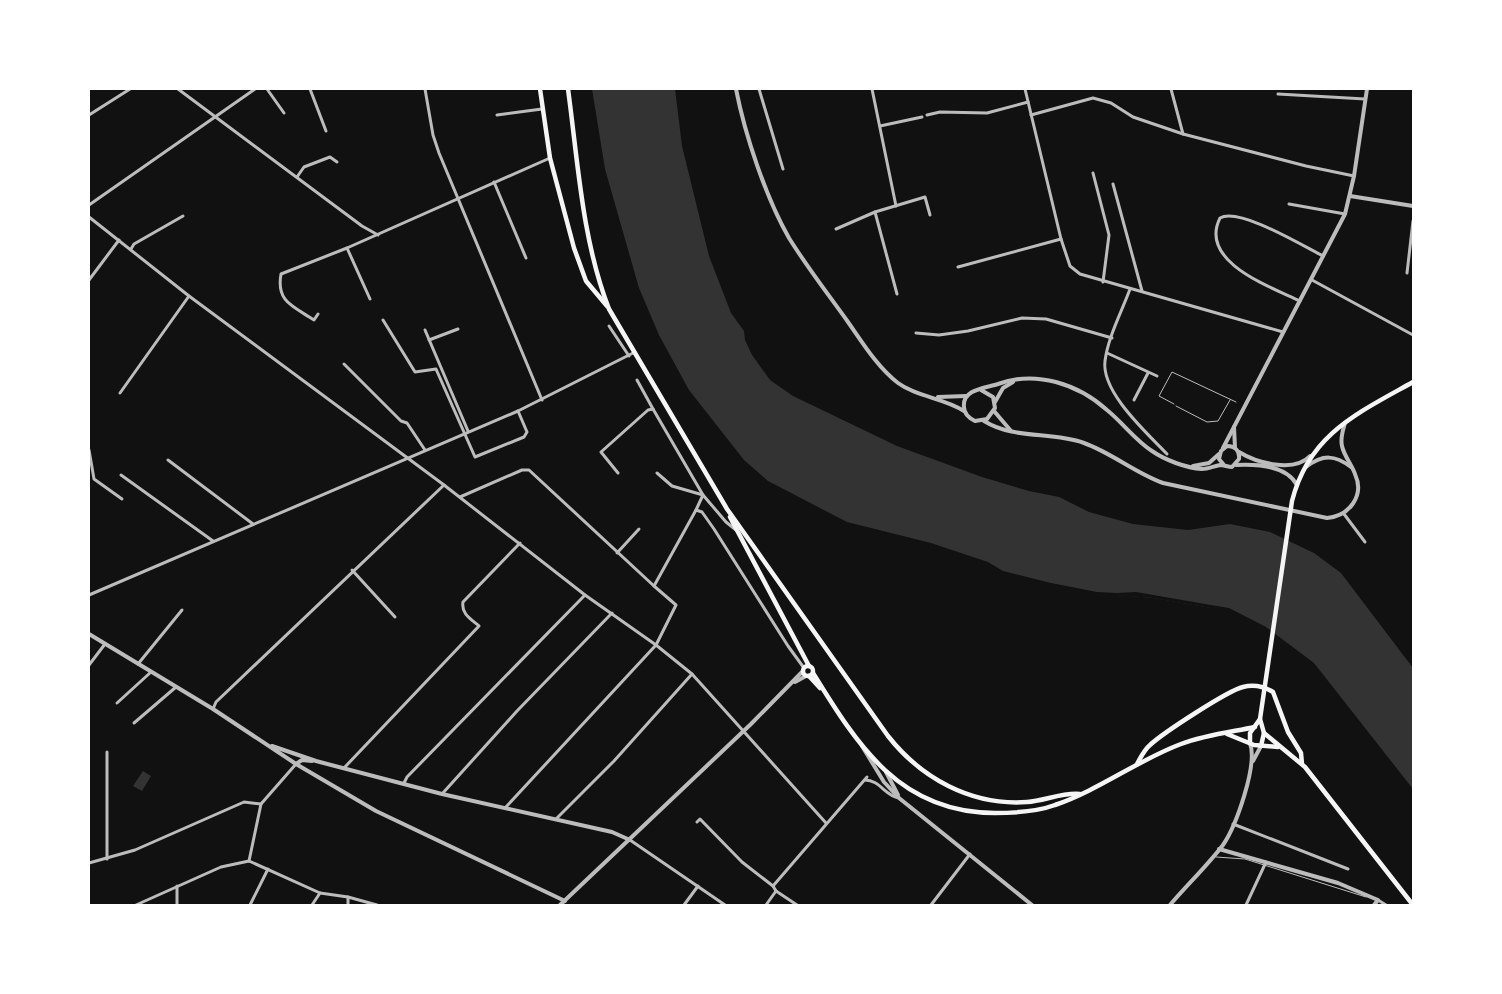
<svg xmlns="http://www.w3.org/2000/svg" width="1502" height="994" viewBox="0 0 1502 994" font-family="'Archivo Narrow',sans-serif">
<rect width="100%" height="100%" fill="#111"/>
<g fill="#333">
<polygon points="592,89 675,89 682,146 709,256 731,313 744,331 745,340 752,355 770,380 793,396 897,446 982,477 1029,491 1059,497 1089,512 1133,524 1188,530 1230,524 1270,532 1314,553 1341,573 1413,668 1413,789 1314,663 1266,627 1229,608 1211,605 1211,608 1153,598 1117,595 1117,593 1097,592 1051,583 1003,571 988,562 931,543 847,522 768,481 744,460 689,390 659,335 639,288 605,169"/>
<polygon points="143,771 151,776 142,791 133,786"/>
</g>
<polygon fill="#111" points="1136,592 1211,605 1211,608 1153,598 1117,595 1117,593"/>
<g fill="none" stroke-linecap="round" stroke-linejoin="round">
<g stroke="#bcbcbc" stroke-width="1">
<polyline points="1174,404 1159,396 1172,372 1236,402"/>
<polyline points="1176,406 1207,422 1218,421 1230,400"/>
<polyline points="1216,857 1245,859 1366,897"/>
</g>
<g stroke="#bcbcbc" stroke-width="3">
<polyline points="178,89 362,226 378,235"/>
<polyline points="267,89 284,113"/>
<polyline points="310,89 326,131"/>
<polyline points="425,89 433,135 439,153 542,400"/>
<polyline points="759,89 783,169"/>
<polyline points="872,89 896,206"/>
<polyline points="1025,89 1061,239 1070,266 1080,274 1283,332"/>
<polyline points="1171,89 1183,134"/>
<polyline points="1278,94 1365,99"/>
<polyline points="89,115 130,89"/>
<polyline points="497,115 542,109"/>
<polyline points="927,115 940,112 987,113 1028,102"/>
<polyline points="1031,115 1093,98 1111,103 1133,117 1183,134 1306,166 1354,176"/>
<polyline points="880,126 922,117"/>
<polyline points="1093,173 1109,235 1103,282"/>
<polyline points="297,177 304,167 330,157 337,162"/>
<polyline points="494,182 526,258"/>
<polyline points="1113,184 1142,291"/>
<polyline points="1289,204 1345,214"/>
<polyline points="89,205 255,89"/>
<polyline points="875,212 897,294"/>
<polyline points="89,217 189,296 444,485 585,595 656,645 692,674 826,823"/>
<polyline points="836,229 875,212 925,197 930,215"/>
<polyline points="131,249 134,244 183,216"/>
<polyline points="958,267 1061,239"/>
<polyline points="1407,273 1413,221"/>
<polyline points="89,280 119,240"/>
<polyline points="1312,280 1413,335"/>
<path d="M 1130,289 C 1122,311 1108,337 1105,361 C 1101,392 1147,433 1167,454"/>
<polyline points="370,299 347,248 550,158"/>
<path d="M 1300,301 C 1271,287 1198,262 1220,218 C 1239,207 1303,246 1323,256"/>
<path d="M 318,314 L 314,320 C 293,306 276,302 281,274 L 347,248"/>
<polyline points="383,320 415,372 436,369 475,457 524,437 527,432 518,411"/>
<polyline points="609,326 629,356"/>
<polyline points="425,330 468,431"/>
<polyline points="916,333 939,335 968,331 1022,318 1046,319 1112,338"/>
<polyline points="429,340 458,329"/>
<polyline points="1107,353 1157,376"/>
<polyline points="344,364 401,421 407,423 425,450"/>
<polyline points="637,380 653,409"/>
<polyline points="120,393 189,296"/>
<polyline points="1134,400 1148,373"/>
<polyline points="89,450 94,479 122,499"/>
<polyline points="168,460 253,524"/>
<polyline points="618,473 601,452 648,410 653,409 703,495 696,510"/>
<polyline points="657,473 672,486 703,495 726,522 736,530"/>
<polyline points="121,475 213,541"/>
<polyline points="460,497 522,470 529,470 654,586"/>
<polyline points="1344,514 1365,542"/>
<polyline points="617,553 639,529"/>
<polyline points="352,570 395,617"/>
<polyline points="89,595 518,411 635,352"/>
<polyline points="138,664 182,610"/>
<polyline points="89,665 105,644"/>
<polyline points="117,703 151,672"/>
<polyline points="213,709 216,702 444,485"/>
<polyline points="134,723 176,687"/>
<polyline points="107,752 107,859"/>
<path d="M 344,768 L 479,626 C 471,619 461,614 463,602 L 520,543"/>
<path d="M 865,780 C 880,780 885,796 899,798"/>
<polyline points="404,783 407,777 585,595"/>
<polyline points="442,794 517,711 612,613"/>
<polyline points="505,808 656,645 676,605 654,586 696,510 702,512 714,529 788,646 804,668"/>
<polyline points="556,819 614,761 692,674"/>
<polyline points="697,822 700,819 742,862 773,886"/>
<polyline points="1233,824 1348,869"/>
<polyline points="630,840 725,905"/>
<polyline points="249,861 261,804 296,764"/>
<polyline points="89,863 135,850 244,802 261,804"/>
<polyline points="776,891 773,886 867,777"/>
<polyline points="776,891 797,905"/>
<polyline points="1378,900 1386,905"/>
<polyline points="136,905 221,867 249,861 320,893 348,897 377,905"/>
<polyline points="177,905 177,886"/>
<polyline points="250,905 268,869"/>
<polyline points="312,905 320,893"/>
<polyline points="348,905 348,897"/>
<polyline points="684,905 698,886"/>
<polyline points="766,905 776,891"/>
<polyline points="931,905 970,854"/>
<polyline points="1246,905 1266,862"/>
</g>
<g stroke="#bcbcbc" stroke-width="4">
<path d="M 736,89 C 745,135 766,198 789,238 C 807,267 828,294 848,322 C 862,342 878,368 898,383 C 917,397 944,398 964,411"/>
<polyline points="1350,196 1413,206"/>
<path d="M 981,390 L 993,397 L 995,408 L 987,419 L 975,421 C 969,418 964,414 964,407 C 962,389 986,388 998,384 C 1036,370 1078,384 1107,410 C 1123,423 1135,440 1152,451 C 1165,460 1186,468 1202,469 C 1208,469 1214,466 1220,465 C 1224,465 1228,467 1232,467 L 1239,459 C 1240,451 1235,446 1227,446 L 1221,451 L 1219,459 L 1224,465"/>
<polyline points="938,397 966,396"/>
<polyline points="995,402 1003,388 1013,382"/>
<polyline points="994,411 1011,431"/>
<path d="M 984,421 C 1015,440 1051,431 1084,443 C 1112,453 1135,473 1163,483 L 1327,518 C 1349,516 1365,496 1355,474 C 1352,465 1344,456 1342,446 C 1340,438 1343,430 1345,423"/>
<polyline points="1234,427 1235,448"/>
<polyline points="1223,448 1345,214 1354,176 1367,89"/>
<path d="M 1239,452 C 1257,463 1294,473 1310,456"/>
<path d="M 1236,465 C 1257,464 1286,465 1297,485"/>
<polyline points="1193,466 1209,463 1219,454"/>
<path d="M 1306,467 C 1323,454 1335,455 1351,467"/>
<polyline points="89,634 213,709 296,764 376,811 565,901"/>
<polyline points="795,682 806,676"/>
<polyline points="272,746 316,761 442,794 612,832 630,840"/>
<polyline points="862,746 884,782 899,798 1032,905"/>
<polyline points="1253,761 1261,746"/>
<polyline points="296,764 302,760 312,761"/>
<polyline points="886,772 898,795"/>
<polyline points="1219,849 1338,883 1378,900 1374,905"/>
<polyline points="560,905 751,724 803,671"/>
<path d="M 1170,905 C 1187,885 1207,866 1223,845 C 1236,826 1258,765 1250,743"/>
</g>
<g stroke="#f5f5f5" stroke-width="4.5">
<polyline points="540,89 550,158 574,248 586,281 607,306"/>
<path d="M 568,89 C 578,162 582,240 609,309 L 727,509 L 888,736 C 921,778 971,806 1027,802 C 1044,801 1063,792 1080,794"/>
<polyline points="730,517 809,666"/>
<circle cx="808" cy="671" r="5"/>
<path d="M 813,673 C 858,746 900,813 995,813 C 1015,813 1036,812 1055,805 C 1099,790 1138,760 1181,744 C 1205,735 1231,732 1255,727"/>
<polyline points="809,676 820,688"/>
<polyline points="1264,733 1305,767 1413,905"/>
<polyline points="1227,734 1254,745 1278,747"/>
<polyline points="1250,743 1250,733 1260,719"/>
<path d="M 1261,746 L 1264,733 L 1260,719 L 1292,501 C 1309,434 1358,413 1413,382"/>
<path d="M 1137,764 C 1141,757 1144,750 1150,745 C 1163,733 1227,691 1243,687 C 1254,684 1263,686 1273,692 L 1288,732 L 1301,753 L 1302,764"/>
</g>
</g>
<rect width="1502" height="994" fill="none" stroke="#ffffff" stroke-width="180"/>
</svg>
